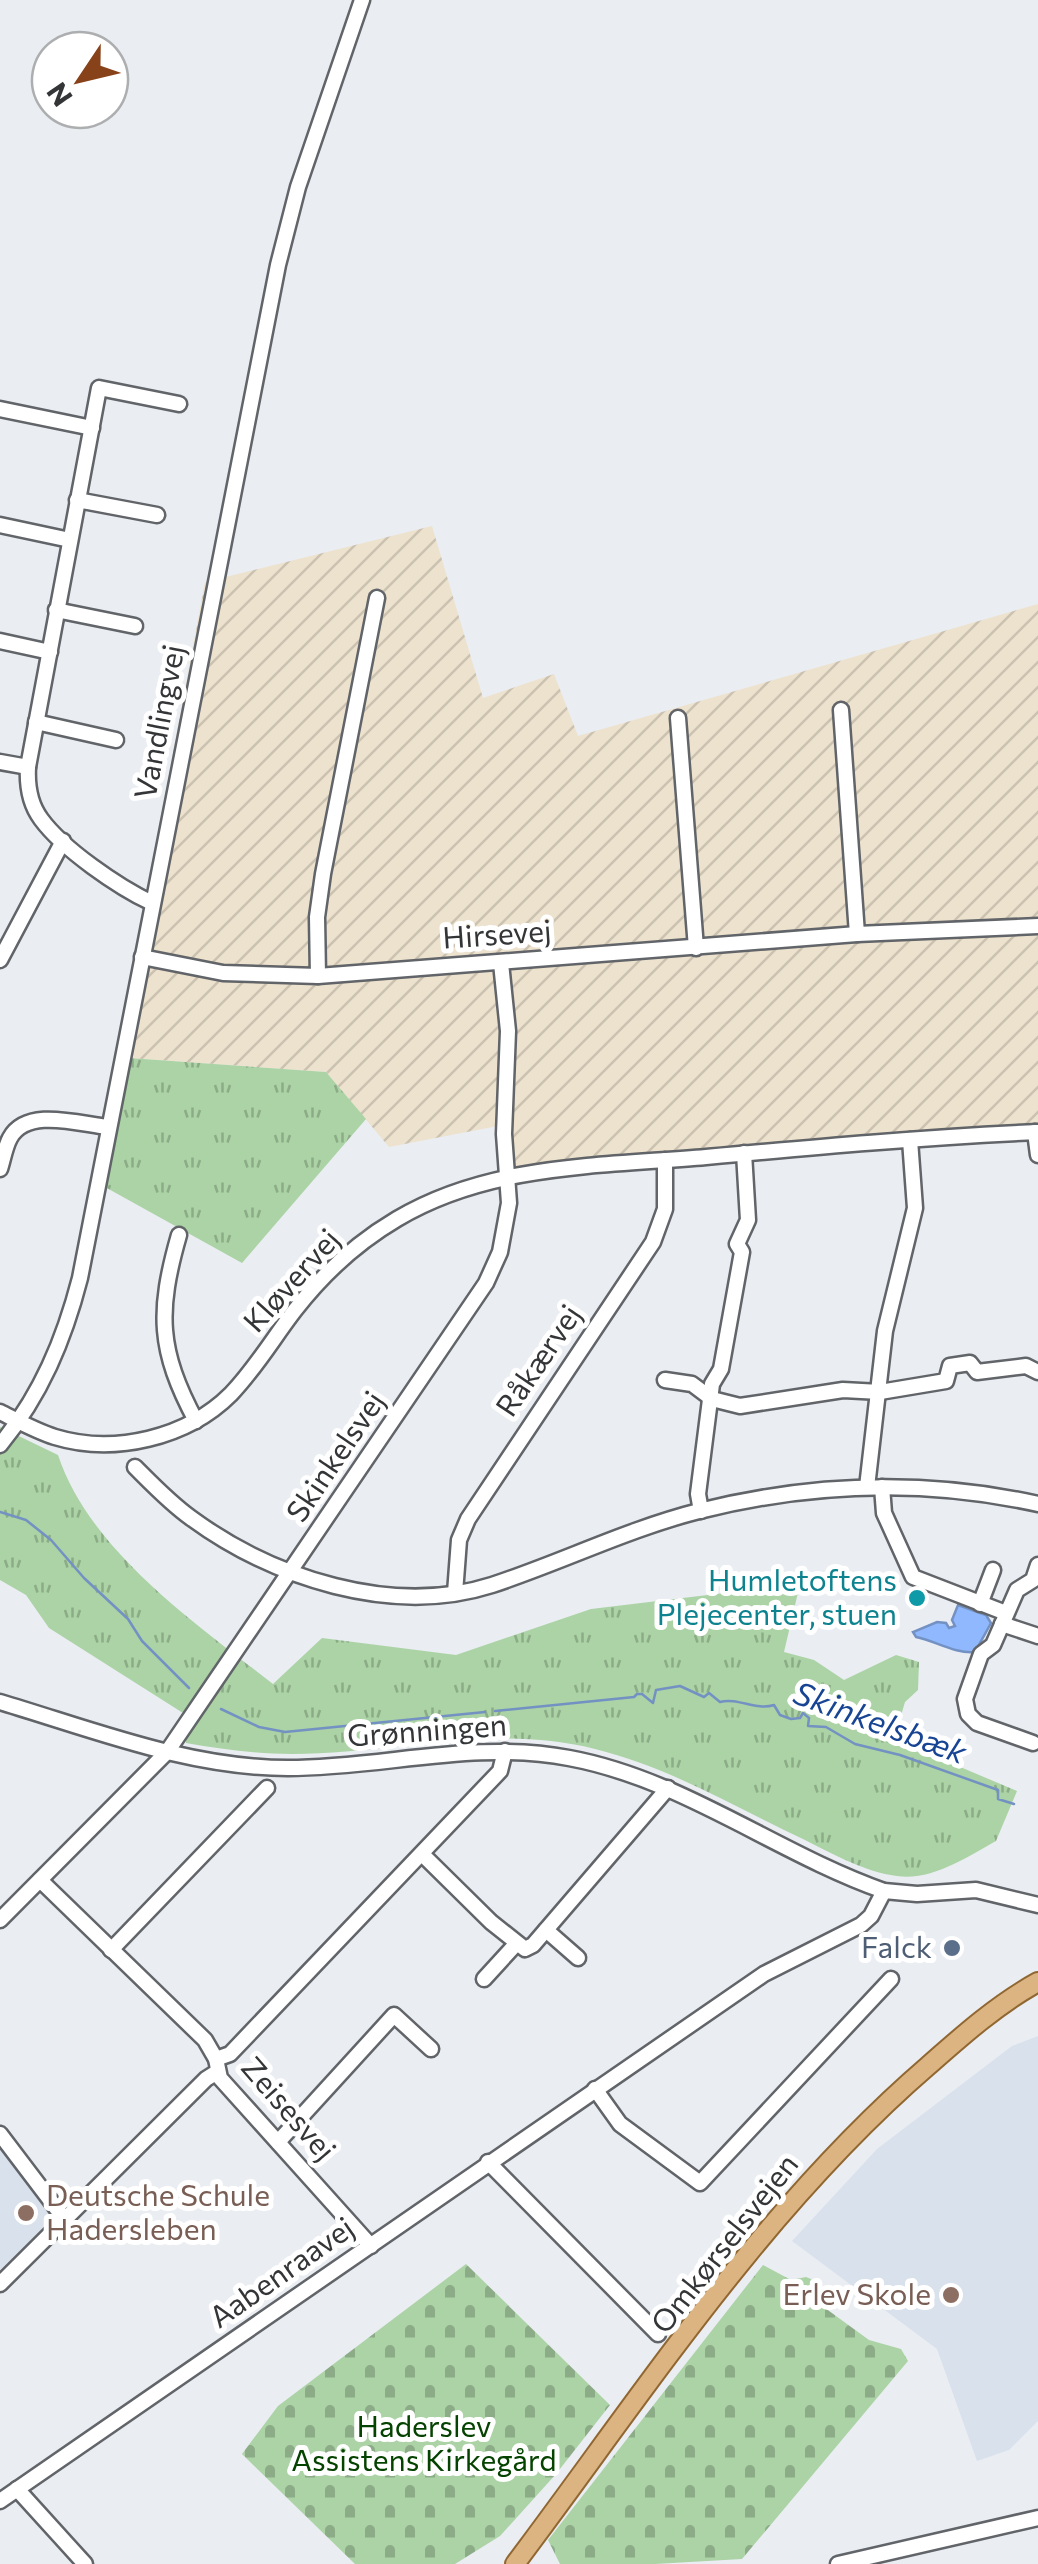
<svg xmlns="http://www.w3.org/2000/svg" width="1038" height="2564" viewBox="0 0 1038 2564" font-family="Commissioner,sans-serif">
<defs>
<pattern id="industrial-furrows" width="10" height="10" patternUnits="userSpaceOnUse" patternTransform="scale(2.5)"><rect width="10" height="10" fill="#ede2cd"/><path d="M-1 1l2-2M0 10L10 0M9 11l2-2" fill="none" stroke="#ccc2b1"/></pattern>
<pattern id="grass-tufts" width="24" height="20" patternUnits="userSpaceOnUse" patternTransform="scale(2.5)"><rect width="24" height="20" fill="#abd3a5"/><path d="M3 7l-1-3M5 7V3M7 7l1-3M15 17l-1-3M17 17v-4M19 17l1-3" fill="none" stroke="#8cac87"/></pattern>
<pattern id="cemetery-stones" width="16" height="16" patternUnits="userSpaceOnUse" patternTransform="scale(2.5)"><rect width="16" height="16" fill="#abd3a5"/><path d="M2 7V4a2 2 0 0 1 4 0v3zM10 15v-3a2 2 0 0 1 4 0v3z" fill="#8cac87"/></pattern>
</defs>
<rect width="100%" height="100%" fill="#eaedf2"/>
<g fill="#d9e1ec">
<polygon points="1038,2036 1038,2421 1009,2450 977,2461 937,2349 792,2241 877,2149 1012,2046"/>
<polygon points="0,2148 50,2209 54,2218 0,2270"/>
</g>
<polygon fill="url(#industrial-furrows)" points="432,526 483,698 554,674 578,736 1038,604 1038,1136 513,1175 498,1126 389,1147 326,1072 129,1058 118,1048 205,582"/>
<g fill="url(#grass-tufts)">
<polygon points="129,1058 326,1072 366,1119 242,1263 105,1187"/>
<path d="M 0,1427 L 58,1455 C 89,1550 196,1624 273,1684 L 322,1638 L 456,1655 L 591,1609 L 800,1584 L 784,1652 L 814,1660 L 844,1680 L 896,1655 L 919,1662 L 918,1690 L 905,1702 L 894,1739 L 1017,1791 L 996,1841 C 967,1857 932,1881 897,1876 C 865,1872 833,1854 805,1840 C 737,1808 669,1767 595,1749 C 491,1723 396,1754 292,1754 C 256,1754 221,1749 186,1743 L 183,1713 L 49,1628 L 26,1595 L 0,1580 Z"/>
</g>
<g fill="url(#cemetery-stones)">
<polygon points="466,2264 610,2405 556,2474 500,2536 455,2564 355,2564 242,2454 278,2406"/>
<polygon points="763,2265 791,2280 806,2277 816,2281 825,2308 869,2340 901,2349 908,2361 742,2559 655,2564 560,2564 548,2540"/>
</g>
<path fill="#8fb8fe" stroke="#7391c2" stroke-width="2.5" d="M 958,1605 L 986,1615 L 991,1623 L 975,1652 C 955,1654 936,1641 916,1637 L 913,1632 L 937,1622 L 946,1623 L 949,1628 L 955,1626 L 952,1620 Z"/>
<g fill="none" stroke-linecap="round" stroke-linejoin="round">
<g stroke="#7391c2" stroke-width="2.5">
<polyline points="0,1512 26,1520 51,1540 84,1578 128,1619 142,1641 189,1688"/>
<polyline points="221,1709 259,1727 285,1732 485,1712"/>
<path d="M 495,1711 L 634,1697 L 637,1694 L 642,1694 L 653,1703 L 656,1690 L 680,1686 L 704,1697 L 709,1693 L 720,1702 C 738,1697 756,1711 774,1705 L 780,1715 L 791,1719 L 800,1718 L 803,1713 L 809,1718 L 808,1726 L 826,1727 L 855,1744 L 900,1755 L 998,1790 L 998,1799 L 1014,1804"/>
</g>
<defs>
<g id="minor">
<polyline points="0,409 92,428"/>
<polyline points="77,500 157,515"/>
<polyline points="0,525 70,540"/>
<polyline points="56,610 135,626"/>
<polyline points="0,641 50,652"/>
<polyline points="841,710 857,934"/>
<polyline points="678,718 696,948"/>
<polyline points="36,722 116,740"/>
<polyline points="0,762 28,767"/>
<path d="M 152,903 C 118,887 63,849 41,819 C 29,803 27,785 28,767 L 99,388 L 179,404"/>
<polyline points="142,957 223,973 318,976 857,934 1038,926"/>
<polyline points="0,960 63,841"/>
<polyline points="318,976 317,917 323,874 377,598"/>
<polyline points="1035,1132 1038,1155"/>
<path d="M 0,1169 C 3,1160 5,1147 10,1138 C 27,1107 79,1124 108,1127"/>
<path d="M 179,1235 C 157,1312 158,1350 196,1421"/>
<polyline points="665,1380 692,1384 712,1399 740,1406 843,1390 880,1392 946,1381 950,1366 970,1363 977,1372 1026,1366 1038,1372"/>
<path d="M 0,1412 C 18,1421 36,1431 55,1437 C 114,1455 187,1438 231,1394 C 256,1368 274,1337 295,1310 C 323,1274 358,1242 397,1219 C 489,1164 601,1166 706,1157 C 816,1147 927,1137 1038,1132"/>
<path d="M 0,1445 C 41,1395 64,1340 80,1278 L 278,265 L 298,187 L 362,0"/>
<path d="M 135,1467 C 153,1485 170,1503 191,1518 C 273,1578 392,1617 492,1585 C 562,1562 628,1529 699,1511 C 811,1483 926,1479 1038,1504"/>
<polyline points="867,1487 885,1331 915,1208 910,1140"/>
<polyline points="882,1487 884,1513 913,1577 1006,1613"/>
<polyline points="701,1511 698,1494 712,1384 721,1369 742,1252 737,1244 748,1220 744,1153"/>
<polyline points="455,1593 459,1540 468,1519 653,1242 665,1209 665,1160"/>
<polyline points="980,1604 993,1570"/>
<polyline points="1002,1624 1038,1636"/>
<path d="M 0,1702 C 94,1730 189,1768 288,1768 C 383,1768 474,1740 569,1758 C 683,1779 776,1853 884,1891 L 917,1894 L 976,1890 L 1038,1905"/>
<polyline points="1033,1743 977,1723 968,1714 965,1699 981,1654 993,1645 1017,1590 1033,1580 1038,1565"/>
<polyline points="422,1854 491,1922 525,1949 533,1945 668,1788"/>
<polyline points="40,1880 205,2040 216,2059 220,2078 371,2246"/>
<polyline points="0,1920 167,1752 486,1283 500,1252 509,1203 504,1134 508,1031 501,963"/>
<polyline points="546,1930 578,1958"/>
<polyline points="111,1950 267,1788"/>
<polyline points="484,1979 516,1944"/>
<polyline points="216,2059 230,2054 500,1771 505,1751"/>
<polyline points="595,2089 620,2124 700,2183 891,1979"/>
<polyline points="0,2134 66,2221"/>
<polyline points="278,2142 394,2015 431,2049"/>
<polyline points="488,2162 658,2334"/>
<polyline points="0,2284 206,2079 217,2072"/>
<polyline points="17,2489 85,2564"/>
<polyline points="0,2501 764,1974 861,1925 871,1916 884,1891"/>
<polyline points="838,2564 1038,2518"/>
</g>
<path id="major" d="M 515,2564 C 645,2391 764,2207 929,2065 C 963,2035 998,2004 1038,1982"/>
</defs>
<use href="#minor" stroke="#616468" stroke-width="19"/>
<use href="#major" stroke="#916731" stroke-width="22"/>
<use href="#minor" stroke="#fff" stroke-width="14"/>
<use href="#major" stroke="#dbb482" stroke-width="18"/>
</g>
<circle fill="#0f9aa8" stroke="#fff" stroke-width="4" cx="917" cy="1598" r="10"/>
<circle fill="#5c6f8a" stroke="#fff" stroke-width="4" cx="952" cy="1948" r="10"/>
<g fill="#8d6e63" stroke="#fff" stroke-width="4">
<circle cx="26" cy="2213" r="10"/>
<circle cx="951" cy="2295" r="10"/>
</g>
<g text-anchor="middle" stroke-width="10" stroke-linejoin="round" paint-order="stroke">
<g font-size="30" fill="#333537" stroke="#fff">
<text transform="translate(160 722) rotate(-79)" y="10">Vandlingvej</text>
<text transform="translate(497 935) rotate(-4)" y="10">Hirsevej</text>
<text transform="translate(292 1281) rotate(-48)" y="10">Kløvervej</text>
<text transform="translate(539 1361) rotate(-56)" y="10">Råkærvej</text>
<text transform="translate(336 1457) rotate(-56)" y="10">Skinkelsvej</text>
<text transform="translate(427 1731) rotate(-4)" y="10">Grønningen</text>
<text transform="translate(288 2109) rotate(49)" y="10">Zeisesvej</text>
<text transform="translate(725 2244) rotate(-52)" y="10">Omkørselsvejen</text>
<text transform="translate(282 2273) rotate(-35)" y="10">Aabenraavej</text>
</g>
<g font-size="30" fill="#0d838f" stroke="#fff" text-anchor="end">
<text x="897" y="1591">Humletoftens<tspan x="897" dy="34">Plejecenter, stuen</tspan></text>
</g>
<g font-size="30" fill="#4e5e75" stroke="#fff" text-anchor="end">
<text x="932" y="1958">Falck</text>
</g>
<g font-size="30" fill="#785e54" stroke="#fff" text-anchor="start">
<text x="46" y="2206">Deutsche Schule<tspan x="46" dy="34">Hadersleben</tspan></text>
<text x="931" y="2305" text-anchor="end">Erlev Skole</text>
</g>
<g font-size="30" fill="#054300" stroke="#fff">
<text x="424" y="2437">Haderslev<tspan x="424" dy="34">Assistens Kirkegård</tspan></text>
</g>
<g font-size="32" font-style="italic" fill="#184494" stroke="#fff">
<text transform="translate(880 1723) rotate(20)" y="11">Skinkelsbæk</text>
</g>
</g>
<g transform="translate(80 80) rotate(235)"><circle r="48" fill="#ffffff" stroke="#adaeaf" stroke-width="2.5"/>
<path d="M0-8L18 38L0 25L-18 38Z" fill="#874219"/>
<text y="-15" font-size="28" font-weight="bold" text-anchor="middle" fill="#333537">N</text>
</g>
</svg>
